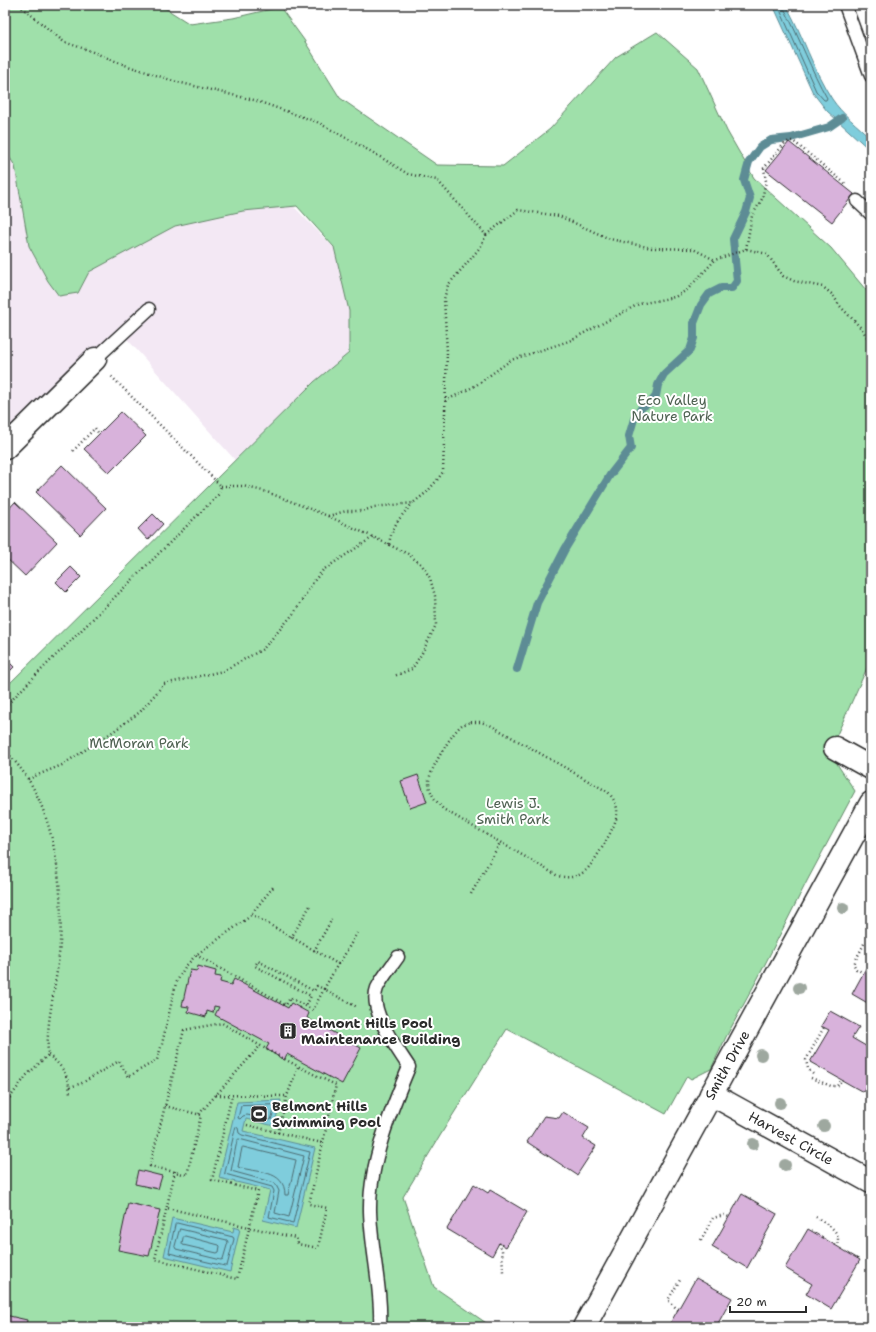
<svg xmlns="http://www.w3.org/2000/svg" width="876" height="1332" viewBox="0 0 876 1332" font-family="'Shantell Sans',sans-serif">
<rect width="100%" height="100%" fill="#fff"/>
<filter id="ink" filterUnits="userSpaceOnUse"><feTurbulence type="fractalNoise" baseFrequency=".025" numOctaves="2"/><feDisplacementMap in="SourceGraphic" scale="8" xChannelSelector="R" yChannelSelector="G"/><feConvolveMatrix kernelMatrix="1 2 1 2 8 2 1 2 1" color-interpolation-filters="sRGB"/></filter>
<g filter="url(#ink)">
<polygon fill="#f3e8f4" points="5,69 245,156 394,310 235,460 119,330 5,436"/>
<polygon fill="#9fe0aa" stroke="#65866a" points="5,5 160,5 190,24 233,18 280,7 304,40 340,98 437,165 503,166 550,129 616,57 657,32 698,68 727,131 754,178 831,248 871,296 871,659 830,750 839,767 855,791 807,881 758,978 726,1037 711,1069 691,1079 687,1076 666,1114 507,1029 449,1121 403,1197 434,1287 492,1327 5,1327 5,688 314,382 349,353 349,311 334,247 297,206 243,211 175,226 89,272 78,293 59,296 48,281 29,246 15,166 5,150"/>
<g fill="#7fcddc" stroke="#5d8c95">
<path d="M 773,5 L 786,5 C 803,35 813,70 832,99 C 842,114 858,126 871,138 L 871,151 L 827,111 L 813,93 Z"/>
<polygon points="281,1100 274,1126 246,1119 243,1131 315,1148 296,1228 263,1220 270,1190 219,1178 237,1102"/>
<polygon points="172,1218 233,1232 234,1227 240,1229 230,1272 164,1256"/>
</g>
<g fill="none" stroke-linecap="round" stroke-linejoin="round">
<g stroke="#4d6c72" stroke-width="1">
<path d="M 782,10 L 785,10 C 800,39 811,70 827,98 L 826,100 L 824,100 L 816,91 L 781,12 Z"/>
<polygon points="273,1105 275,1107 271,1120 247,1115 243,1116 240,1119 238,1118 241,1106"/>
<polygon points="236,1127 238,1128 239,1133 242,1135 310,1152 293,1223 269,1217 274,1191 272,1187 225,1174"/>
<polygon points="239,1139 304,1156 289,1217 275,1213 279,1191 275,1183 231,1171 237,1141"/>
<path d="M 243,1147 L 296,1160 L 288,1195 L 285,1195 C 285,1169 256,1173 238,1167 L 242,1148 Z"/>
<polygon points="177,1223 233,1237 234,1239 227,1266 225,1266 169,1253 175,1225"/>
<polygon points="180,1229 227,1240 228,1242 223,1259 221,1260 176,1249 175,1247"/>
<polygon points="185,1236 219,1245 220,1246 219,1252 217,1253 183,1245 182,1243 183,1238"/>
</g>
<polyline stroke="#5d8c95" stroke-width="8" points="517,669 537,603 565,549 610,475 631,448 629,436 634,419 642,407 651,402 656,396 658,385 664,374 690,350 694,338 694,323 701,305 709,294 721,288 732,288 737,281 733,239 746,212 750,198 744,180 749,162 760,147 771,140 791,138 829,127 842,118"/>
</g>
<g fill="#d8b2db" stroke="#2b2b2b">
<polygon points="789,142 854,194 832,222 766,170"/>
<polygon points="121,412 146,436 109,473 84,449"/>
<polygon points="62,465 106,508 80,535 36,492"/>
<polygon points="15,502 57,542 25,576 5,557 5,513"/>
<polygon points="153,514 163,524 148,540 138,529"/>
<polygon points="71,567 81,577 66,592 56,582"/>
<polygon points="6,659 14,667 5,676 5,661"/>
<polygon points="418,775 427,802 410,808 401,781"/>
<polygon points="871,959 871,1005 852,994"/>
<polygon points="198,966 216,971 215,976 221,977 220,982 231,985 234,979 288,1008 291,1003 309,1013 307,1018 361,1048 342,1084 287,1054 284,1060 266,1049 269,1044 215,1015 219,1007 214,1006 213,1013 207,1011 206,1017 188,1012 189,1007 182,1006 190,970 197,971"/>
<polygon points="830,1011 859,1027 852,1038 871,1049 871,1079 863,1092 810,1062 829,1030 821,1026"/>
<polygon points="563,1112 589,1128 583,1138 596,1146 577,1175 527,1142 544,1116 559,1118"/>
<polygon points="138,1170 162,1176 158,1189 135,1184"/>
<polygon points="474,1184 488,1193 490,1190 527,1212 506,1247 499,1243 492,1256 447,1229"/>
<polygon points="742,1194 777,1214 747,1268 712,1247"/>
<polygon points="128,1203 160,1210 149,1256 118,1250"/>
<polygon points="808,1229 860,1260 831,1309 806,1294 812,1284 785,1268"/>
<polygon points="696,1278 732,1298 716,1327 668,1327"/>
<polygon points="5,1315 27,1320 26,1327 5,1327"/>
</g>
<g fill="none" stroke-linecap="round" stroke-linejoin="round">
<defs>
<g id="lane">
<polyline points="845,5 871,76"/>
<polyline points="857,201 871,214"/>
<polyline points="95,359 149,309"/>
<path d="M 380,1327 C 382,1288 371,1250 370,1211 C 369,1164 391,1110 409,1067 C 397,1048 368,1011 377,988 C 382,978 391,967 398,957"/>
</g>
<g id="street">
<polyline points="5,448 95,359"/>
<polyline points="835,748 871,768"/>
<polyline points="711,1094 871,1182"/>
<polyline points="584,1327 871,803"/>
</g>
</defs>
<use href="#lane" stroke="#2b2b2b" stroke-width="15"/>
<use href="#street" stroke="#2b2b2b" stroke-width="25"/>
<g stroke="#2b2b2b" stroke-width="2.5" stroke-dasharray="1 3" stroke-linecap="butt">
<polyline points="19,5 64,42 88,50 125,65 177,82 254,100 317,122 372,152 408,174 437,180 486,235 481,246 473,256 448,285 444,299 447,352 443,472 438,479 427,492 413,503 374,507 363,511 346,511 328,516"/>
<polyline points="486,235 518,210 559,216 610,239 652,248 693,249 715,260 746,249 767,254 783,276 794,281 823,287 833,295 839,305 861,328 871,343"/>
<polyline points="746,249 752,216 762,199 766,181 764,168 784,144 789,141 793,141 847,185"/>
<polyline points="445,401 475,386 511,360 569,341 639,304 675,297 687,290 715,260"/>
<polyline points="73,451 95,428 99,434"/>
<polyline points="221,486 243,486 267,492 328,516 373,537 408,554 422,565 430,578 435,596 436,625 422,653 412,669 394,676"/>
<path d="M 389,544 C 392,526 400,517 413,503"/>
<polyline points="5,707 30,681 219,494 221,486 111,376"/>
<path d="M 471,722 L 481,722 L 490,725 L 608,792 C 613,798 618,805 617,814 C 617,825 593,865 585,871 C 577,878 568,878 558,876 L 443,809 C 436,801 429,793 429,782 C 428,772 453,731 462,725 C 464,724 468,723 471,722 Z"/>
<path d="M 5,750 C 13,759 21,768 28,779 C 60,830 66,912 57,971 C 53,999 46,1027 48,1055 L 27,1075 L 5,1104"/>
<polyline points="28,779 62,765 111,733 140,712 164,684 223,671 263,649 294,613 314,581 323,570 373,537"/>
<polyline points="471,894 500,843"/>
<polyline points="251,914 338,964 324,989 357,1007"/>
<polyline points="291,938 310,906"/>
<polyline points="314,951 332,919"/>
<polyline points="196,955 286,1005 290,998 302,1004"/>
<polyline points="338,964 341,961 357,933"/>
<path d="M 864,973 L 856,969 L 854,965 C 856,957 862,950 865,941"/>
<polyline points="300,1008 302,1004 313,1010 324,989 317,986 314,991 258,961 255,966 311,996 306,1006"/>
<path d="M 48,1055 C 63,1066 69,1076 70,1095"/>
<polyline points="813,1074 808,1069 806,1060 824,1027"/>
<polyline points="811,1078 831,1086 837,1086 842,1080"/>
<polyline points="70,1087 82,1083 119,1061 128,1077 157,1060 162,1044 176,983 185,967 196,955 248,918 274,886"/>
<polyline points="216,1095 287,1096"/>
<path d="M 165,1106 L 201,1115 L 187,1175 L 150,1166 L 184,1030 L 222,1023 C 259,1046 296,1066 336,1085 L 309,1204 L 327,1208 L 318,1248 L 298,1244 L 296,1238 L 167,1208"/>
<polyline points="199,1114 260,1046"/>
<polyline points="247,1125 322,1143"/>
<polyline points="278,1133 287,1096 298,1067"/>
<polyline points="175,1171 155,1259 237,1279 258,1191 212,1180 232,1095"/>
<path d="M 816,1217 C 826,1224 844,1232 836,1246"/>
<polyline points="701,1240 713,1218 724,1215 729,1217"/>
<polyline points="499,1243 502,1250 503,1272"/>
<polyline points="678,1310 668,1300 680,1280"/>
</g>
<use href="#lane" stroke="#fff" stroke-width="12"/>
<use href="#street" stroke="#fff" stroke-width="22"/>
</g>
<g fill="#9ea89f">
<circle cx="843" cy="908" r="6"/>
<circle cx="799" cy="988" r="6"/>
<circle cx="761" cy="1055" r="6"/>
<circle cx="780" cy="1103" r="6"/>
<circle cx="824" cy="1126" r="6"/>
<circle cx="753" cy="1144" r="6"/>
<circle cx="785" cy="1165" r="6"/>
</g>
</g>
<defs>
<symbol id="building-square" viewBox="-11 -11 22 22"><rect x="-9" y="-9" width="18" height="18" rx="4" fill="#2b2b2b" stroke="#fff"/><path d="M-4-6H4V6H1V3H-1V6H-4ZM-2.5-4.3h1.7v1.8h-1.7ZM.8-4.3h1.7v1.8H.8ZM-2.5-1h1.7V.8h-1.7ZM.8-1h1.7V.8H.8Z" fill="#fff"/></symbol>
<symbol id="stadium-square" viewBox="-11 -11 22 22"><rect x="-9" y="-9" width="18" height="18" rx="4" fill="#2b2b2b" stroke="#fff"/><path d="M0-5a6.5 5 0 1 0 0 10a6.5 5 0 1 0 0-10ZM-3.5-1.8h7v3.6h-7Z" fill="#fff"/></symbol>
</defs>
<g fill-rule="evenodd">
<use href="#building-square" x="278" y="1021" width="20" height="20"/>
<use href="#stadium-square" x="249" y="1104" width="20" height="20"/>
</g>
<g text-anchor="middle" stroke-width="4" stroke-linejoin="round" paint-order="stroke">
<g font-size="14" fill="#4e6151" stroke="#fff">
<text x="672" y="405">Eco Valley<tspan x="672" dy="16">Nature Park</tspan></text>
<text x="139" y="748">McMoran Park</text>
<text x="513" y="808">Lewis J.<tspan x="513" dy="16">Smith Park</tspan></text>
</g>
<g font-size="14" font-weight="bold" fill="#2b2b2b" stroke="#fff" text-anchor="start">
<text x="301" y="1028">Belmont Hills Pool<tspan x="301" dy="16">Maintenance Building</tspan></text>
<text x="272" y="1111">Belmont Hills<tspan x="272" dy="16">Swimming Pool</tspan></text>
</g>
<g font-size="14" fill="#2b2b2b" stroke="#fff">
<text transform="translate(727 1065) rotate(-61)" y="5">Smith Drive</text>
<text transform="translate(791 1138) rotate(29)" y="5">Harvest Circle</text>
</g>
</g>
<rect width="876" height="1332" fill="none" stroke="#fff" stroke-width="20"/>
<rect x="10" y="10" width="856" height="1312" fill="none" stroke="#2b2b2b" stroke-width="1.5" filter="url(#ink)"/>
<path d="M730 1306v6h76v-6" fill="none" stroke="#2b2b2b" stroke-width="2"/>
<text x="736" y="1306" font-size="12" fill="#2b2b2b" stroke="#ffffff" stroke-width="3" paint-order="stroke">20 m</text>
</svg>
